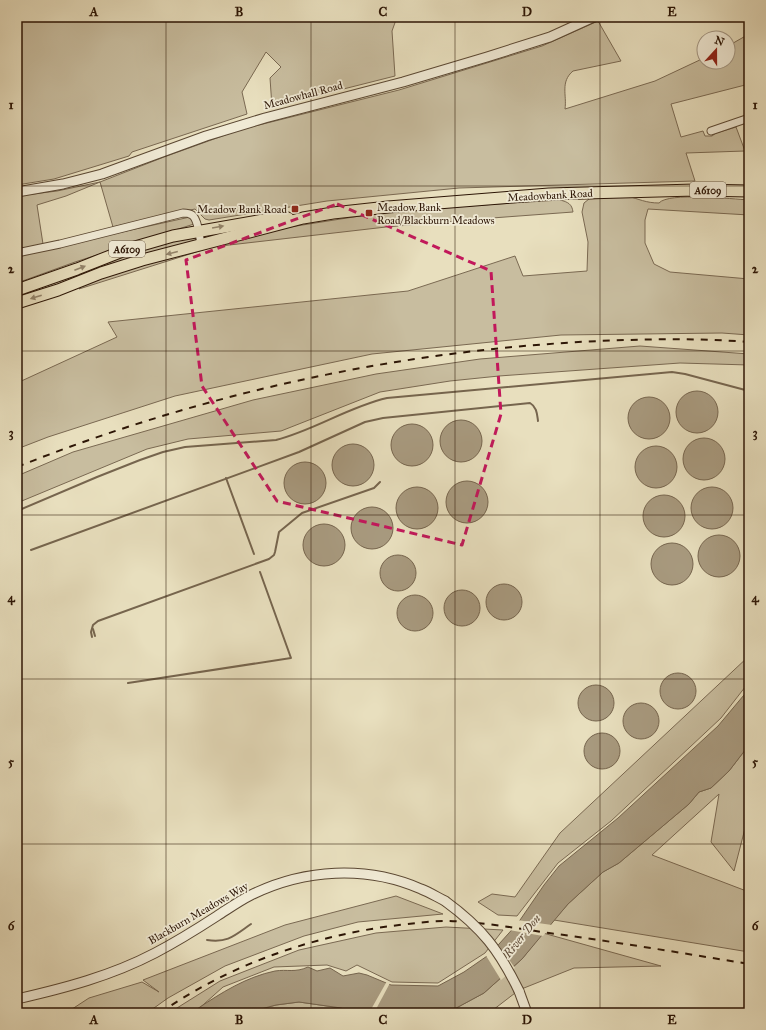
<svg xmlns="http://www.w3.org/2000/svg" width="766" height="1030" viewBox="0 0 766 1030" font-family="'IM FELL Great Primer',serif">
<rect width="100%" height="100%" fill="#e8dfbe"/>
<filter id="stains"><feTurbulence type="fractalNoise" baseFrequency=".005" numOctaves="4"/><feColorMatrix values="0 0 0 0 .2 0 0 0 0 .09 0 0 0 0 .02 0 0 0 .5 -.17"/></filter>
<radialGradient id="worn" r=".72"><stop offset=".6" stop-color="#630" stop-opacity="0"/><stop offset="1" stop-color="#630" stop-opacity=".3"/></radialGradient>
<g fill="#c8bd9f" stroke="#7a6952">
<polygon points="17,17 397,17 392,31 395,76 272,107 270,78 281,67 266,52 242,92 247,114 132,152 129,156 54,179 17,185"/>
<path d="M 598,21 L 621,61 L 573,71 C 560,82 567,95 565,109 L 655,81 L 704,58 L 704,62 L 728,62 L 728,46 L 749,34 L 749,84 L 671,104 L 681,137 L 703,131 L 705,136 L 712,136 L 716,133 L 736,127 L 745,151 L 686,153 L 695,181 L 459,188 L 327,201 L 209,220 L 205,219 L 195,209 L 113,227 L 100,182 L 66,196 L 37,205 L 43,244 L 17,250 L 17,196 L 57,191 L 100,182 L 164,157 L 239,130 L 399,90 L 542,46 Z"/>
<path d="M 627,196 C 639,199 646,203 659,203 C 668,192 733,199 749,200 L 749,215 L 648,209 L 645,220 L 645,243 L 654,264 L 670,272 L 749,279 L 749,335 L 722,333 L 561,335 L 372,354 L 175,396 L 48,437 L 17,449 L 17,383 L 117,337 L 108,322 L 408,291 L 515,256 L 523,276 L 587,271 L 588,242 L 582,212 L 584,203 L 589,199 Z"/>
<path d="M 560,200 C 568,202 572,204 573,212 L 492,218 L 386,227 L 212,247 L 79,289 L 83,285 L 94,280 L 144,264 L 290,227 L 366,215 L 421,209 Z"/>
<polygon points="190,217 194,224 75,262 17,283 17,255"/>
<path d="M 196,236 L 196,241 L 69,281 L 67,276 C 109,261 151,245 196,236 Z"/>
<polygon points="640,346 749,354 749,365 680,363 499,376 450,381 380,392 281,431 188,439 147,449 17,503 17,476 73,452 253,400 376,374 480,359"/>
<polygon points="749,656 749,682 721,718 611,821 558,863 517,916 498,915 478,902 492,894 515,897 560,833"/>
<polygon points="749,745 749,813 734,871 711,842 719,794 652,855 749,892 749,952 554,920 568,904 603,872 619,863 689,804 699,792 711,788 729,771"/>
<polygon points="396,896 443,914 358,922 304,936 225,966 168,998 147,1013 66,1013 89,998 142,982 159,992 143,980 285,925"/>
<polygon points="446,927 503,930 485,953 438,983 392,982 357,965 346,971 327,965 274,967 223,987 194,1013 169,1013 220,981 299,950 376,933"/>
<polygon points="543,933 661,966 574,968 519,990 489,1013 447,1013 484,993 522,959"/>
<polygon points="299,1002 341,1008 355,1013 246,1013 276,1005"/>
</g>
<g fill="#a89a7f" stroke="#76654e">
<circle cx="697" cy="412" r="21"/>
<circle cx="649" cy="418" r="21"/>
<circle cx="461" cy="441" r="21"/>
<circle cx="412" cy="445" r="21"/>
<circle cx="704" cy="459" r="21"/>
<circle cx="353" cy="465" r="21"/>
<circle cx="656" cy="467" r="21"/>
<circle cx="305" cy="483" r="21"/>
<circle cx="467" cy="502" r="21"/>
<circle cx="712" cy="508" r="21"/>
<circle cx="417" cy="508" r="21"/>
<circle cx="664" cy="516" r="21"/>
<circle cx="372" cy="528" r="21"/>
<circle cx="324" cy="545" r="21"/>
<circle cx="719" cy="556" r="21"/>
<circle cx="672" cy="564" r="21"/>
<circle cx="398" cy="573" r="18"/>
<circle cx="504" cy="602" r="18"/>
<circle cx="462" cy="608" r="18"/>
<circle cx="415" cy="613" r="18"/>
<circle cx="678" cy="691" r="18"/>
<circle cx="596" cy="703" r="18"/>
<path d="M 749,689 L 749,745 L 729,771 L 711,788 L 699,792 L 689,804 L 619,863 L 603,872 L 568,904 L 522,959 L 484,993 L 447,1013 L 373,1013 L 367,1010 L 359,1013 L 355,1013 L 341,1008 L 299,1002 L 276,1005 L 246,1013 L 193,1013 L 197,1009 C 221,993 246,977 275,971 C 287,969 295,973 308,967 L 317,971 L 330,968 L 343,976 L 359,973 L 367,975 L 391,985 L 438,986 L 464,972 L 490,954 L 518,923 L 544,885 L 559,866 L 618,818 L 718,726 Z"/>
<circle cx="641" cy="721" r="18"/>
<circle cx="602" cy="751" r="18"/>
</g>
<g fill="#e8dfbe">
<polygon points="517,920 552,925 543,936 509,930"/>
<polygon points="497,943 515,968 501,980 485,954"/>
<polygon points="387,981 390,983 374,1013 369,1013"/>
</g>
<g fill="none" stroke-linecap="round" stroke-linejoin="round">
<g stroke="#76654e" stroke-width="2">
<polyline points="226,478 254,554"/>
<path d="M 17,511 L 97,477 L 140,460 L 163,452 L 185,447 L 276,440 C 315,430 348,407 387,398 L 672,372 L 685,374 L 749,391"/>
<path d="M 31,550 L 299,452 L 365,422 L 383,418 L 530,403 C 537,407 537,414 538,421"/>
<polyline points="93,629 95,636"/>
<polyline points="92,637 91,632 93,625 98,621 269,559 274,555 275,552 279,532 302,513 374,488 380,482"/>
<polyline points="128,683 291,658 260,572"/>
<path d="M 207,940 C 228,943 234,936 251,924"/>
</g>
<defs>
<g id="minor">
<polyline points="711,131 749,118"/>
<path d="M 17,253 L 60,244 L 183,213 C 186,213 189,213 192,215 C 198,219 200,238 201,246"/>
</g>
<g id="tertiary">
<polyline points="17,192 63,184 102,174 206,136 265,118 403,82 487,57 550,37 594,17"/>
<polyline points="519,991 527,1013"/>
<path d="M 17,999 C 65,988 111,976 155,953 C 176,942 197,929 217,916 C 228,909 239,901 251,895 C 304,869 366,865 421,889 C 429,892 437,897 445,901"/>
</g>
<g id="primary">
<polyline points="17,290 77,269 128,249 173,236 275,218 288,218"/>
<polyline points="17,303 58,290 101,273 142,260 303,218 333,213 388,207 549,194 695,190 749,191"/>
</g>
</defs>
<use href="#minor" stroke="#5b4833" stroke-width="9"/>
<use href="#tertiary" stroke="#5b4833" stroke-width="11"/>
<use href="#primary" stroke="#2c1505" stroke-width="13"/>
<use href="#minor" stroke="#f0ead5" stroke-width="7"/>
<use href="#tertiary" stroke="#f0ead5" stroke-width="9"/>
<use href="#primary" stroke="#e8dfbe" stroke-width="11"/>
<g stroke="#2c1505" stroke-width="2" stroke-dasharray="7 7" stroke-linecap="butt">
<path d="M 17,467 C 202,393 400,350 599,341 C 649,339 699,338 749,342"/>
<path d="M 160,1013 C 230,964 315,935 399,925 C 416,923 432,921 448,921 C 482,922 515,928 549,933 C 616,942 682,953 749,964"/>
</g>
<defs>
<path id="tertiary-bridge" d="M 445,901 C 482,928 499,950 519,991"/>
</defs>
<use href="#tertiary-bridge" stroke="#5b4833" stroke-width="11" stroke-linecap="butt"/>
<use href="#tertiary-bridge" stroke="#f0ead5" stroke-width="9"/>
</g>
<defs><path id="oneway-solid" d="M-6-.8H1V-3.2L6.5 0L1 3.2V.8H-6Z"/></defs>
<g fill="#93846b">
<use href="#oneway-solid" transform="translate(218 227) rotate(-10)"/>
<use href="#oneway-solid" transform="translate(172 253) rotate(166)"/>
<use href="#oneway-solid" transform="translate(80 268) rotate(-21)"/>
<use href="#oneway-solid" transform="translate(36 297) rotate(163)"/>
</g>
<path fill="none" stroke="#c2185b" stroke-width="3" stroke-dasharray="8 5" stroke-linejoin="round" d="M 337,204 L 491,271 L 501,414 L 462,545 L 277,501 L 202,386 L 186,260 Z"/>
<path fill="none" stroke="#2c1505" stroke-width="1" stroke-opacity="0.55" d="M 166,17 L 166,1013M 311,17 L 311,1013M 455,17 L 455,1013M 600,17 L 600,1013M 17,186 L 749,186M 17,351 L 749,351M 17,515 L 749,515M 17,679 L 749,679M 17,844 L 749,844"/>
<g fill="#8f2418" stroke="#f0ead5" stroke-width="1.5">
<rect x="291" y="205" width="8" height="8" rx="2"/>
<rect x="365" y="209" width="8" height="8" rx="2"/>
</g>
<g text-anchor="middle" stroke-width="3.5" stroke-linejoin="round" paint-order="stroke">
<g fill="#f0ead5" stroke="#675543" stroke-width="1">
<rect x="690" y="182" width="36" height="16" rx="3"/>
<rect x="109" y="241" width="36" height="16" rx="3"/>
</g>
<g font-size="10" font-weight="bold" fill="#2c1505">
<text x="708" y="194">A6109</text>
<text x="127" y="253">A6109</text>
</g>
<g font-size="11" fill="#2c1505" stroke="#f0ead5">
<text transform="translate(303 95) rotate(-15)" y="4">Meadowhall Road</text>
<text transform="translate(550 195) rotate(-3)" y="4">Meadowbank Road</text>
<text transform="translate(198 913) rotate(-30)" y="4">Blackburn Meadows Way</text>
</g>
<g font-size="11" fill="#2c1505" stroke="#f0ead5" text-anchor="start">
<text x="377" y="211">Meadow Bank<tspan x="377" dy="13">Road/Blackburn Meadows</tspan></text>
<text x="287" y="213" text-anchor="end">Meadow Bank Road</text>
</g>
<g font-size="12" font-style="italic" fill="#5e4a36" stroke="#f0ead5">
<text transform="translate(522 936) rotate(-51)" y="4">River Don</text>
</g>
</g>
<rect width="766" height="1030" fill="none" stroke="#e8dfbe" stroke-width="44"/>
<g transform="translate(716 50) rotate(21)"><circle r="19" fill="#f0ead5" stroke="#a29582"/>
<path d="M0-3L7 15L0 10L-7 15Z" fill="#8f2418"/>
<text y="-6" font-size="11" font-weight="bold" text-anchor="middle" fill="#2c1505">N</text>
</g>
<rect x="22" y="22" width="722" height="986" fill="none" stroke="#2c1505" stroke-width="1.5"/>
<g font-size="13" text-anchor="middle" font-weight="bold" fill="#2c1505">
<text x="94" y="16">A</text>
<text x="239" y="16">B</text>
<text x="383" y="16">C</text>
<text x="527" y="16">D</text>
<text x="672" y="16">E</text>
<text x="11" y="109">1</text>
<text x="755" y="109">1</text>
<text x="11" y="273">2</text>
<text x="755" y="273">2</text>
<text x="11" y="437">3</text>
<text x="755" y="437">3</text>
<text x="11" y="602">4</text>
<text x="755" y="602">4</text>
<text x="11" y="766">5</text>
<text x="755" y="766">5</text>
<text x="11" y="930">6</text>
<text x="755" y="930">6</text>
<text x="94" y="1024">A</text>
<text x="239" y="1024">B</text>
<text x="383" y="1024">C</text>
<text x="527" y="1024">D</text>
<text x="672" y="1024">E</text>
</g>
<rect width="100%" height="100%" filter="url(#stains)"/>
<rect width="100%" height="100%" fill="url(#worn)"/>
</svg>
